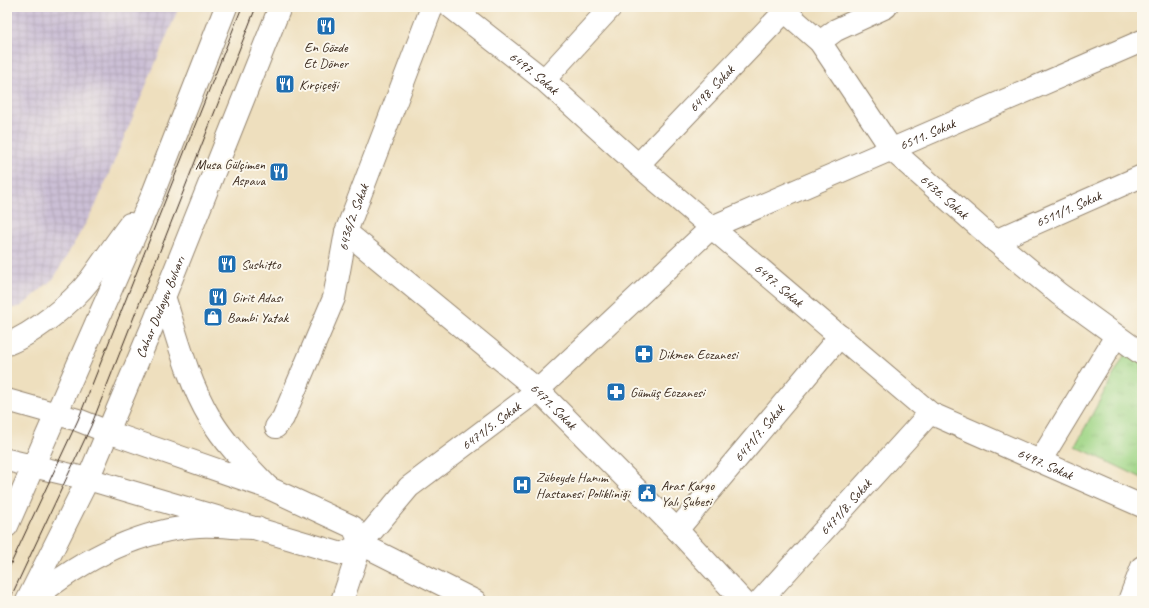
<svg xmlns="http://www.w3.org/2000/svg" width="1149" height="608" viewBox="0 0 1149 608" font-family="Caveat,sans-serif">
<defs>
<pattern id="industrial-grid" width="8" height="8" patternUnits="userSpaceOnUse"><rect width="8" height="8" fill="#cbbfd5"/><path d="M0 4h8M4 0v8" fill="none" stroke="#afa4b6"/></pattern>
<pattern id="grass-tufts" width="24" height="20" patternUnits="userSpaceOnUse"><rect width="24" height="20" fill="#a0d687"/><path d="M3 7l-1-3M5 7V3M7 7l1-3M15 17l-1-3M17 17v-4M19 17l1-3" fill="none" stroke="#8bb874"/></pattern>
</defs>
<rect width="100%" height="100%" fill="#fbf7ec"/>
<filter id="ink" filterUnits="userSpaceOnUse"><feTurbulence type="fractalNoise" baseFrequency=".025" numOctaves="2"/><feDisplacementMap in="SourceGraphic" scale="8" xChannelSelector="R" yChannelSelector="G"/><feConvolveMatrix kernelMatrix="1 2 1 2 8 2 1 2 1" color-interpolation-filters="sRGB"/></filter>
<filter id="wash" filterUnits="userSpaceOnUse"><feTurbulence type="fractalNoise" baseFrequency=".012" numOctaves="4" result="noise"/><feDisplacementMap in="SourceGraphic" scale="16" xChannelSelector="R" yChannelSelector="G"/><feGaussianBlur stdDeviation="0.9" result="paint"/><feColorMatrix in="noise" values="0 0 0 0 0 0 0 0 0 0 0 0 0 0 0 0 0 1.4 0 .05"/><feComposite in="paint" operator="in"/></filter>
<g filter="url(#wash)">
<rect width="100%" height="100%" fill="#eedfbe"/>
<polygon fill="url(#industrial-grid)" points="7,7 179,7 95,207 54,278 22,306 7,310"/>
<polygon fill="url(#grass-tufts)" stroke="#6e8052" points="1126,352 1142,363 1142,478 1075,446"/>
</g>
<g filter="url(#ink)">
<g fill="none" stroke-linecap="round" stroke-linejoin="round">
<defs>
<g id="minor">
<path id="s1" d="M 451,7 L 544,80 L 638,165 L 930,413 L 1142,506"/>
<path id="s2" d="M 780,7 L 820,42 L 892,150 L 995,241 L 1059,294 L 1142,354"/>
<polyline points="820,42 836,30 886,7"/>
<polyline points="544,80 611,7"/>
<path id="s3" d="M 638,165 L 785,11"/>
<path id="s4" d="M 346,232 L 538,390 L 677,530 L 743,601"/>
<path id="s5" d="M 995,241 L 1142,176"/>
<path id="s6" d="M 276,427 L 283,418 L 334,298 L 346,232 L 432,7"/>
<polyline points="108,432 269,488 353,527 361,544"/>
<polyline points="1040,461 1116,336"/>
<path id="s7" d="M 88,479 L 342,554 L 361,544 L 409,487 L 538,390 L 712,227 L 1142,41"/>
<path id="s8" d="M 677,530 L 840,336"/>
<polyline points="361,544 475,601"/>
<polyline points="342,601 361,544"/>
<path id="s9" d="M 760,601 L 930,413"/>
<polyline points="1129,601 1142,567"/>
</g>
<g id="major">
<path d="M 164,296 C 177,337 188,381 210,418 C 226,445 248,466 269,488"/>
<path d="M 7,344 C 33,334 72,303 89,281 C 103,262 116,242 130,224"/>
<polyline points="7,400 78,420 108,432"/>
<polyline points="7,460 88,479"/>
<polyline points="7,526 152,196 226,7"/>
<path id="s10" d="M 27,601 L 88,479 L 155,320 L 280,7"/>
<path d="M 31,601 C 79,562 135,530 199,526 C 218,525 238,528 257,528"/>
</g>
</defs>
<use href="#minor" stroke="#94846e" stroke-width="24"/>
<use href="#major" stroke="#94846e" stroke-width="24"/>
<use href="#minor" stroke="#fff" stroke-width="22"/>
<use href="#major" stroke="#fff" stroke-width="22"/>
<g stroke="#3b2a1e" stroke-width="1">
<polyline points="7,572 78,420 242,7"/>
<polyline points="9,601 91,426 256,7"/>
</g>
</g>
</g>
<defs>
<symbol id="restaurant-square" viewBox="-11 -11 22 22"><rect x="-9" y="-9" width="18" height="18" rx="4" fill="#1f6fb2" stroke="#fbf7ec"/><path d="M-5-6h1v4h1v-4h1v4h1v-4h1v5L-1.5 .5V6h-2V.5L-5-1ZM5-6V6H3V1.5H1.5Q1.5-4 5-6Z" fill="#fff"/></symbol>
<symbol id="shop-square" viewBox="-11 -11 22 22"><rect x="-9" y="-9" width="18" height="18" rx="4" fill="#1f6fb2" stroke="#fbf7ec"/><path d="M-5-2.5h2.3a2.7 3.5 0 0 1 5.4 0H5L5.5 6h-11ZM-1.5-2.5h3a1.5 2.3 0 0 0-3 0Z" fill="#fff"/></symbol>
<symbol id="pharmacy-square" viewBox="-11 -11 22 22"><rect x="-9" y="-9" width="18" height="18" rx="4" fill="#1f6fb2" stroke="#fbf7ec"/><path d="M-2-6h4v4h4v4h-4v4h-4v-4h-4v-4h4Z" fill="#fff"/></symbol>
<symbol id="hospital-square" viewBox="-11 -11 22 22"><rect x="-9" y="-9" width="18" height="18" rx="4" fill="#1f6fb2" stroke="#fbf7ec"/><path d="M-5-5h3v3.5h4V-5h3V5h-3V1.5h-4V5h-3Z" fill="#fff"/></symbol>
<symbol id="civic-square" viewBox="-11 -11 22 22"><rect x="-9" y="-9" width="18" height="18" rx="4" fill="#1f6fb2" stroke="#fbf7ec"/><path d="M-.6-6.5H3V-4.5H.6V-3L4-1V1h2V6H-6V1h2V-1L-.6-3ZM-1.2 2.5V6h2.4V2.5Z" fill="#fff"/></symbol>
</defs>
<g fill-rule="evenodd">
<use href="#restaurant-square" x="315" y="15" width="22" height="22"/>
<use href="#restaurant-square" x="274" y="73" width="22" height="22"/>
<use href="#restaurant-square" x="268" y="161" width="22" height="22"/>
<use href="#restaurant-square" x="216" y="253" width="22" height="22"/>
<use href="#restaurant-square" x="207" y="286" width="22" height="22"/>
<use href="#shop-square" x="202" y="306" width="22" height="22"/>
<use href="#pharmacy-square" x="633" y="343" width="22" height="22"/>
<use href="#pharmacy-square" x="605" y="381" width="22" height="22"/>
<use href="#hospital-square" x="511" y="474" width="22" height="22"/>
<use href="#civic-square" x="636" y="482" width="22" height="22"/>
</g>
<g text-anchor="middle" stroke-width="4" stroke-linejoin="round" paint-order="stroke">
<g font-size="14" fill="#3b2a1e" stroke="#fbf7ec" text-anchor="start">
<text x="326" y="52" text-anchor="middle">En Gözde<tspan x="326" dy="16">Et Döner</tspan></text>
<text x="299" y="89">Kırçiçeği</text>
<text x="265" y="169" text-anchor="end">Musa Gülçimen<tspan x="265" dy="16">Aspava</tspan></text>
<text x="241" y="269">Sushitto</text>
<text x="232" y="302">Girit Adası</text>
<text x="227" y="322">Bambi Yatak</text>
<text x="658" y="359">Dikmen Eczanesi</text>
<text x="630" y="397">Gümüş Eczanesi</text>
<text x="536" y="482">Zübeyde Hanım<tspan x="536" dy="16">Hastanesi Polikliniği</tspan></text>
<text x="661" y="490">Aras Kargo<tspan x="661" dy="16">Yalı Şubesi</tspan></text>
</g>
<g font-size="14" fill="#3b2a1e" stroke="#fbf7ec">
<text dy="5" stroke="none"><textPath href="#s1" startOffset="106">6497. Sokak</textPath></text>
<text dy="5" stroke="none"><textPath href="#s3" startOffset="106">6498. Sokak</textPath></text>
<text dy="5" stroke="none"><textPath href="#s7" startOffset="995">6511. Sokak</textPath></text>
<text dy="5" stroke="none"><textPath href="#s2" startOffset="253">6436. Sokak</textPath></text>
<text dy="5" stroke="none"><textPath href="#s5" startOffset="80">6511/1. Sokak</textPath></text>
<text dy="5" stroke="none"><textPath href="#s6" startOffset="225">6436/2. Sokak</textPath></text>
<text dy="5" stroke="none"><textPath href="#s1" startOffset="430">6497. Sokak</textPath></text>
<text dy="5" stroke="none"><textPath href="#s10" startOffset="323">Cahar Dudayev Bulvarı</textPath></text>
<text dy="5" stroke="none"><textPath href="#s4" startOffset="271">6471. Sokak</textPath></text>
<text dy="5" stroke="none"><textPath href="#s7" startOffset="463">6471/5. Sokak</textPath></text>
<text dy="5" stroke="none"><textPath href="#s8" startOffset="127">6471/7. Sokak</textPath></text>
<text dy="5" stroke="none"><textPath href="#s1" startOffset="754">6497. Sokak</textPath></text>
<text dy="5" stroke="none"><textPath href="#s9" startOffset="127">6471/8. Sokak</textPath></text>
</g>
</g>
<rect width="1149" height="608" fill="none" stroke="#fbf7ec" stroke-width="24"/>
</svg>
